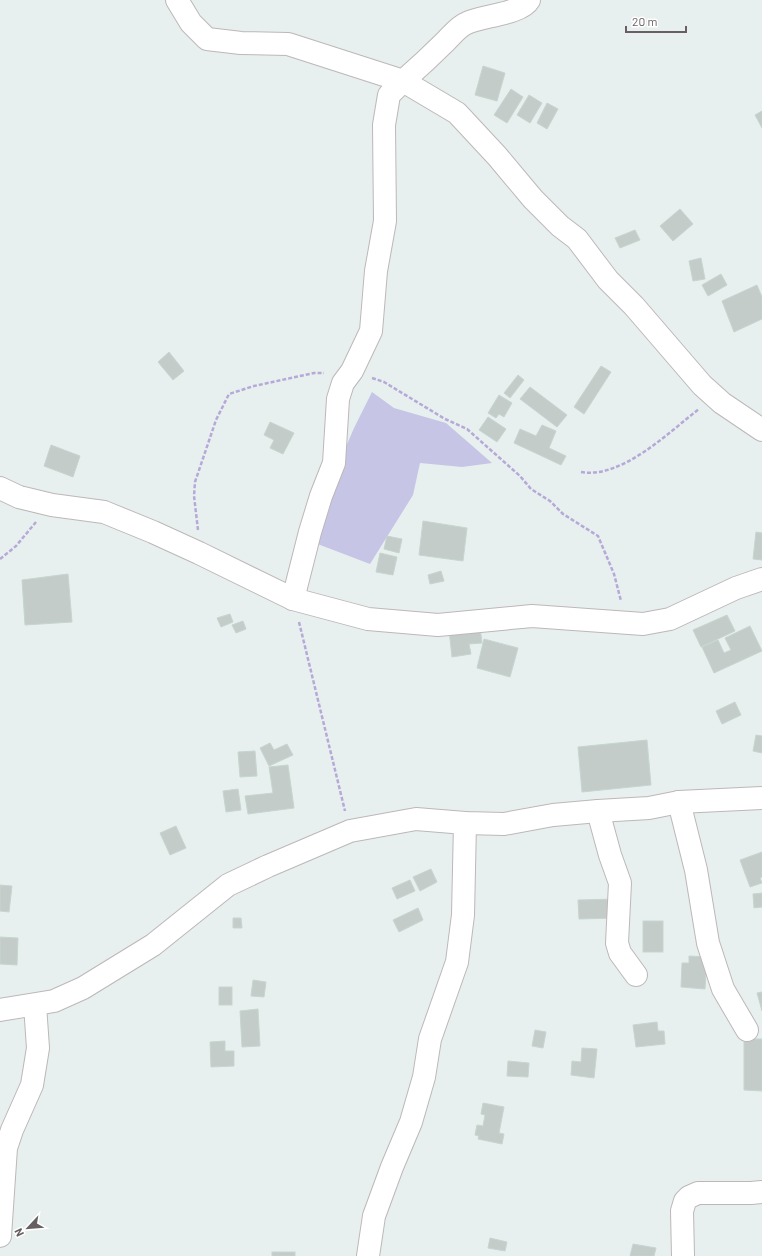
<svg xmlns="http://www.w3.org/2000/svg" width="762" height="1256" viewBox="0 0 762 1256" font-family="Barlow,sans-serif">
<rect width="100%" height="100%" fill="#e7f0ee"/>
<polygon fill="#c6c5e6" points="372,392 394,408 446,423 492,463 462,467 420,463 413,495 370,564 315,543 312,526 354,428"/>
<g fill="#c4ccc9" stroke="#c6d5d0">
<polygon points="483,66 505,73 497,101 475,95"/>
<polygon points="511,89 523,97 507,123 494,115"/>
<polygon points="529,95 542,103 530,123 517,115"/>
<polygon points="547,103 558,109 547,129 537,123"/>
<polygon points="762,111 762,128 755,115"/>
<polygon points="680,209 693,224 673,241 660,226"/>
<polygon points="635,230 640,240 620,248 615,238"/>
<polygon points="701,258 705,279 693,281 689,261"/>
<polygon points="721,274 727,285 708,296 702,285"/>
<polygon points="757,285 762,297 762,319 734,332 722,301"/>
<polygon points="169,352 184,371 173,380 158,362"/>
<polygon points="601,366 611,372 584,414 574,407"/>
<polygon points="518,375 524,380 510,398 504,393"/>
<polygon points="530,387 567,415 557,427 520,399"/>
<polygon points="499,395 512,403 504,417 499,414 496,418 488,413"/>
<polygon points="488,417 506,429 497,442 479,430"/>
<polygon points="270,422 294,433 283,454 270,448 274,440 264,435"/>
<polygon points="542,425 556,431 549,448 566,456 561,465 514,443 520,429 536,436"/>
<polygon points="51,445 80,456 73,477 44,466"/>
<polygon points="423,521 467,528 463,561 419,555"/>
<polygon points="756,532 762,533 762,560 753,559"/>
<polygon points="387,536 402,539 399,553 384,549"/>
<polygon points="380,553 397,557 393,575 376,572"/>
<polygon points="441,571 444,581 430,584 428,575"/>
<polygon points="68,574 72,622 25,625 22,580"/>
<polygon points="230,614 233,622 221,627 217,618"/>
<polygon points="727,615 735,631 701,647 693,630"/>
<polygon points="243,621 246,629 236,633 232,625"/>
<polygon points="750,626 762,651 714,673 702,647 718,640 724,653 731,650 725,638"/>
<polygon points="480,627 482,643 469,644 471,654 452,657 449,630"/>
<polygon points="484,639 518,648 510,677 477,668"/>
<polygon points="735,702 741,715 722,724 716,711"/>
<polygon points="756,735 762,736 762,753 753,751"/>
<polygon points="647,740 651,785 582,792 578,747"/>
<polygon points="270,743 274,750 287,744 293,755 269,766 260,748"/>
<polygon points="255,751 257,776 240,777 238,752"/>
<polygon points="288,765 294,808 248,814 245,796 273,793 269,767"/>
<polygon points="238,789 241,810 226,812 223,791"/>
<polygon points="176,826 186,848 170,855 160,833"/>
<polygon points="762,852 762,877 760,878 762,883 750,887 740,860"/>
<polygon points="431,869 437,882 420,891 413,877"/>
<polygon points="410,880 415,891 397,899 392,888"/>
<polygon points="0,885 12,886 9,912 0,911"/>
<polygon points="762,893 762,907 754,908 753,894"/>
<polygon points="615,899 615,918 579,919 578,900"/>
<polygon points="418,908 423,920 399,932 393,920"/>
<polygon points="233,918 241,918 242,928 233,928"/>
<rect x="643" y="921" width="20" height="31"/>
<polygon points="0,937 18,938 17,965 0,964"/>
<polygon points="689,956 707,957 705,989 681,987 682,963 689,963"/>
<polygon points="253,980 266,982 264,997 251,996"/>
<rect x="219" y="987" width="13" height="18"/>
<polygon points="762,992 762,1011 757,993"/>
<polygon points="258,1009 260,1046 242,1047 240,1011"/>
<polygon points="657,1022 658,1031 664,1031 665,1044 636,1047 633,1025"/>
<polygon points="535,1030 546,1032 543,1048 532,1046"/>
<polygon points="744,1039 762,1039 762,1091 744,1090"/>
<polygon points="225,1041 225,1051 234,1051 234,1066 211,1067 210,1042"/>
<polygon points="582,1048 597,1049 594,1078 571,1075 572,1061 581,1062"/>
<polygon points="508,1061 529,1063 528,1077 507,1076"/>
<polygon points="483,1103 504,1107 499,1133 504,1134 502,1144 478,1139 479,1136 475,1135 477,1125 483,1126 485,1115 481,1114"/>
<polygon points="490,1238 507,1242 505,1251 488,1248"/>
<polygon points="633,1244 656,1248 654,1256 630,1256"/>
<rect x="272" y="1252" width="23" height="4"/>
</g>
<g fill="none" stroke-linecap="round" stroke-linejoin="round">
<defs>
<g id="minor">
<path d="M 177,0 L 191,23 L 207,39 L 241,43 L 288,44 L 403,81 C 418,68 432,55 446,41 C 452,35 459,26 467,23 C 481,16 521,14 529,0"/>
<polyline points="0,488 19,497 52,505 104,512 153,532 199,553 293,599 368,619 438,625 532,616 643,624 670,619 736,588 762,579"/>
<polyline points="293,599 310,532 321,496 334,463 338,399 343,383 352,371 371,331 376,271 385,221 384,125 389,95 403,81 457,113 497,156 533,199 560,226 577,239 608,280 634,306 702,385 722,403 762,430"/>
<polyline points="679,802 696,870 708,943 723,989 747,1030"/>
<polyline points="598,811 610,855 620,883 617,943 620,953 636,975"/>
<polyline points="0,1010 54,1001 83,988 153,945 228,885 268,866 350,831 416,819 465,823 504,824 553,815 598,811 649,808 679,802 762,798"/>
<polyline points="0,1236 6,1148 12,1130 32,1085 38,1048 35,1005"/>
<polyline points="368,1256 374,1216 392,1167 411,1122 424,1077 430,1039 457,962 463,915 465,823"/>
<polyline points="683,1256 682,1211 685,1201 689,1197 698,1193 751,1193 762,1192"/>
</g>
</defs>
<use href="#minor" stroke="#bdb7b9" stroke-width="24"/>
<g stroke="#b6a9d8" stroke-width="2.5" stroke-dasharray="4 2" stroke-linecap="butt">
<polyline points="372,378 384,382 445,419 467,429 520,476 531,489 550,501 563,514 598,536 614,574 621,601"/>
<path d="M 581,472 C 622,479 669,432 699,409"/>
<polyline points="198,530 194,496 195,482 216,420 229,394 254,386 314,373 324,373"/>
<polyline points="0,559 16,546 36,522"/>
<polyline points="299,622 345,811"/>
</g>
<use href="#minor" stroke="#fff" stroke-width="22"/>
</g>
<g transform="translate(28 1228) rotate(244)" stroke="#ffffff" stroke-width="3" paint-order="stroke">
<path d="M0-3L7 15L0 10L-7 15Z" fill="#675f62"/>
<text y="-6" font-size="11" font-weight="bold" text-anchor="middle" fill="#675f62">N</text>
</g>
<path d="M626 26v6h60v-6" fill="none" stroke="#675f62" stroke-width="2"/>
<text x="632" y="26" font-size="12" fill="#675f62" stroke="#ffffff" stroke-width="3" paint-order="stroke">20 m</text>
</svg>
